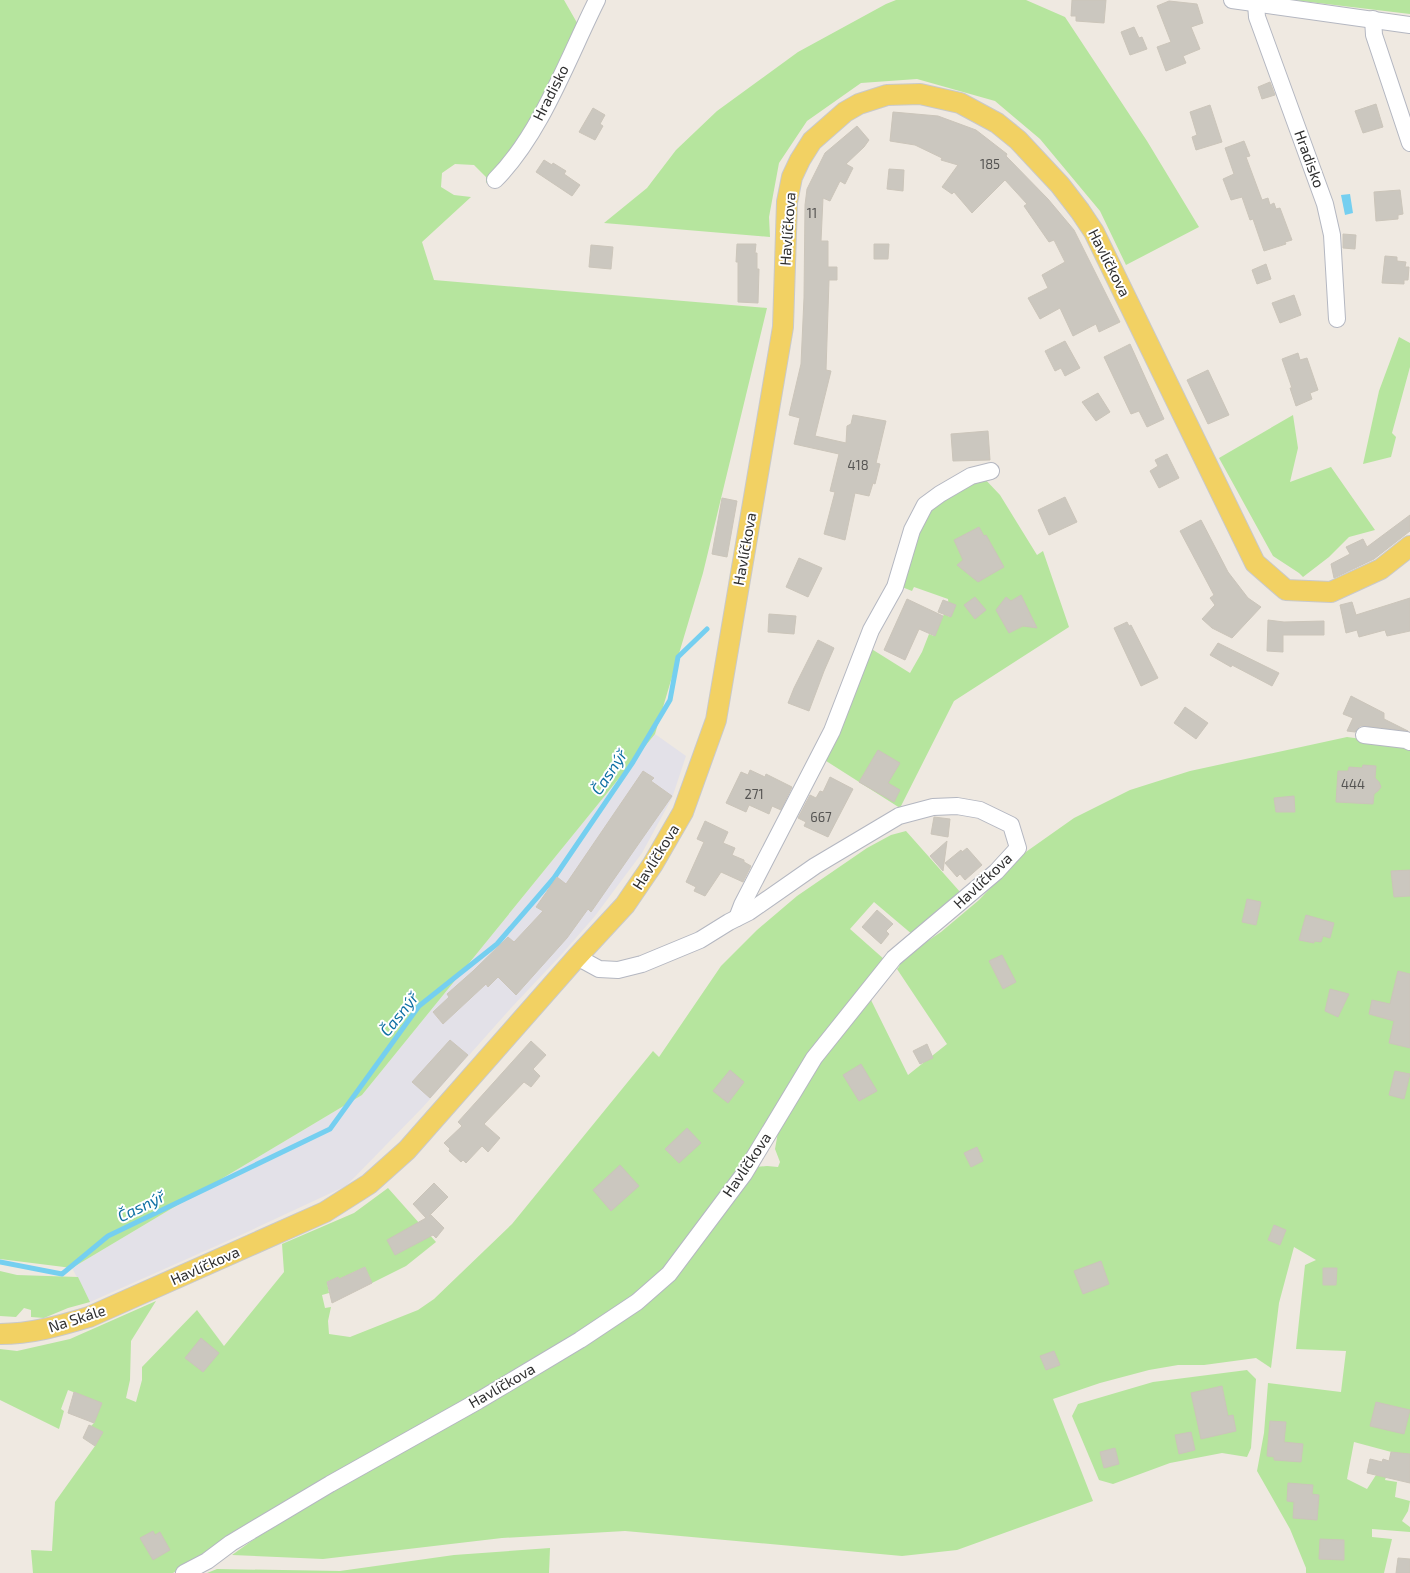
<svg xmlns="http://www.w3.org/2000/svg" width="1410" height="1573" viewBox="0 0 1410 1573" font-family="'Exo 2',sans-serif">
<rect width="100%" height="100%" fill="#efe9e1"/>
<polygon fill="#e3e1e8" points="655,734 686,756 672,798 642,853 595,916 562,954 511,1008 423,1107 346,1186 243,1234 90,1302 72,1268 362,1095"/>
<g fill="#b6e59e">
<polygon points="0,0 564,0 580,28 542,102 501,169 486,183 486,177 474,165 455,164 442,173 441,187 454,195 471,197 422,242 434,280 767,308 703,573 655,734 362,1095 72,1268 0,1259"/>
<polygon points="896,0 1026,0 1065,17 1147,141 1199,227 1126,265 1100,211 1040,139 995,101 917,79 861,83 807,121 779,163 769,217 770,237 604,223 647,188 676,150 717,111 798,52 886,4"/>
<polygon points="1293,0 1410,0 1410,14"/>
<polygon points="1399,337 1410,343 1410,367 1392,433 1396,437 1391,457 1363,464 1379,391"/>
<polygon points="1293,415 1298,448 1290,482 1331,467 1375,530 1349,537 1329,557 1303,577 1299,573 1273,556 1219,458"/>
<polygon points="982,476 1000,495 1037,555 1043,551 1069,627 954,701 900,808 823,759 870,648 910,673 922,652 929,634 934,636 944,614 950,617 948,599 914,587 912,591 902,587 923,517 929,505"/>
<polygon points="1347,737 1406,745 1410,747 1410,1457 1354,1442 1347,1479 1367,1489 1376,1475 1386,1477 1385,1480 1397,1482 1395,1497 1410,1501 1408,1511 1402,1521 1410,1527 1410,1532 1372,1529 1372,1537 1392,1539 1384,1573 1306,1573 1306,1568 1290,1529 1257,1471 1264,1433 1268,1383 1341,1392 1346,1351 1296,1349 1305,1265 1316,1260 1294,1247 1279,1303 1271,1368 1256,1358 1204,1365 1178,1365 1149,1370 1100,1383 1053,1399 1093,1501 957,1550 902,1556 625,1531 502,1538 323,1559 232,1555 253,1540 670,1279 754,1167 767,1166 778,1167 780,1162 775,1149 778,1132 807,1079 870,998 908,1075 947,1044 897,969 899,967 901,959 941,932 979,900 1023,854 1074,818 1130,790 1190,771"/>
<polygon points="906,831 961,893 913,935 874,902 850,929 885,960 741,1173 667,1272 632,1300 173,1573 33,1573 31,1550 52,1551 55,1502 95,1446 102,1432 91,1426 94,1423 101,1403 68,1390 61,1409 64,1411 59,1429 0,1400 0,1349 17,1351 70,1339 156,1301 131,1341 130,1380 126,1398 136,1402 142,1380 142,1367 197,1310 224,1346 284,1272 282,1244 354,1213 388,1188 436,1242 406,1266 372,1283 365,1267 339,1279 338,1277 327,1282 329,1293 322,1295 325,1308 331,1307 328,1321 329,1334 350,1337 418,1310 434,1299 512,1224 653,1051 659,1057 721,966 757,930 797,896 867,848 891,835"/>
<polygon points="0,1271 17,1275 78,1277 90,1302 68,1308 44,1318 31,1317 31,1310 24,1308 16,1317 0,1316"/>
<polygon points="1247,1370 1256,1379 1251,1448 1247,1457 1222,1453 1170,1463 1113,1484 1099,1480 1072,1416 1078,1404 1153,1382"/>
<polygon points="550,1548 549,1573 207,1573 217,1569 340,1571 454,1555"/>
</g>
<polygon fill="#75cff0" points="1350,194 1353,213 1345,215 1341,195"/>
<g fill="none" stroke-linecap="round" stroke-linejoin="round">
<polyline stroke="#75cff0" stroke-width="5" points="0,1262 62,1274 108,1236 330,1129 419,1006 497,944 554,878 633,762 670,700 678,657 707,629"/>
</g>
<g fill="#cbc7bf" stroke="#cbc5ba">
<polygon points="1072,0 1106,0 1104,23 1076,21 1076,16 1071,16"/>
<polygon points="1169,1 1197,4 1203,23 1191,27 1200,49 1183,56 1186,63 1166,71 1157,47 1171,42 1157,6"/>
<polygon points="1134,27 1139,38 1142,37 1147,49 1130,55 1121,32"/>
<polygon points="1270,82 1275,95 1262,99 1258,87"/>
<polygon points="1376,104 1383,127 1363,133 1355,111"/>
<polygon points="1210,105 1222,142 1196,150 1192,137 1197,135 1190,112"/>
<polygon points="593,108 605,115 600,124 603,126 595,140 579,132"/>
<polygon points="893,112 938,116 976,130 1007,154 1006,156 1048,199 1074,230 1120,322 1099,332 1096,324 1073,336 1060,308 1040,319 1028,298 1048,288 1042,275 1065,262 1054,240 1049,242 1024,206 1027,204 1005,180 972,213 954,192 952,194 942,187 958,165 941,160 942,158 915,145 890,141"/>
<polygon points="857,126 869,140 864,147 846,164 853,168 845,184 840,181 830,201 823,198 821,241 828,241 828,267 837,267 837,280 829,280 826,370 831,371 815,436 846,443 847,426 851,424 853,415 886,421 876,463 880,464 875,484 873,483 869,496 855,493 845,540 824,534 835,492 830,491 839,454 794,444 800,418 789,415 801,364 804,298 805,205 807,189 825,153"/>
<polygon points="1244,141 1250,156 1246,157 1262,200 1268,198 1270,205 1274,203 1276,209 1280,208 1292,240 1285,242 1286,244 1264,251 1253,219 1250,220 1242,197 1231,200 1223,179 1234,174 1225,148"/>
<polygon points="544,160 552,165 553,163 566,171 564,174 580,185 572,196 536,172"/>
<polygon points="889,169 904,170 903,191 887,189"/>
<polygon points="1400,190 1403,214 1398,215 1398,219 1376,221 1374,192"/>
<polygon points="1343,234 1356,235 1355,249 1343,248"/>
<polygon points="737,244 756,244 755,253 757,253 757,269 759,269 758,303 738,302 738,262 736,262"/>
<polygon points="874,244 889,244 888,259 874,259"/>
<polygon points="591,245 613,247 611,269 589,267"/>
<polygon points="1385,256 1397,257 1397,261 1406,262 1405,267 1409,267 1408,280 1404,280 1404,284 1382,283"/>
<polygon points="1266,264 1271,279 1257,284 1252,270"/>
<polygon points="1294,295 1301,315 1280,323 1272,303"/>
<polygon points="1065,341 1080,368 1065,376 1061,368 1055,371 1045,351"/>
<polygon points="1130,344 1164,419 1147,427 1139,411 1131,414 1104,357"/>
<polygon points="1298,353 1300,360 1307,358 1318,390 1310,393 1312,399 1296,406 1290,388 1292,388 1282,359"/>
<polygon points="1208,370 1229,415 1208,424 1187,380"/>
<polygon points="1098,393 1110,412 1096,421 1082,402"/>
<polygon points="988,431 990,460 953,461 951,434"/>
<polygon points="1167,454 1179,478 1159,488 1150,471 1158,466 1155,460"/>
<polygon points="1065,497 1077,522 1049,535 1038,510"/>
<polygon points="722,498 737,501 727,557 712,554"/>
<polygon points="1410,515 1410,531 1374,559 1334,578 1331,564 1350,554 1346,547 1363,539 1367,547"/>
<polygon points="1201,520 1228,572 1248,598 1261,607 1232,638 1212,628 1202,619 1215,605 1210,598 1214,595 1180,531"/>
<polygon points="979,527 984,536 986,535 1004,567 978,582 957,565 963,560 954,540"/>
<polygon points="799,558 822,568 808,597 786,587"/>
<polygon points="1021,595 1037,628 1023,626 1009,633 996,610 1006,597 1011,601"/>
<polygon points="975,597 986,610 975,619 964,605"/>
<polygon points="1410,598 1410,631 1387,636 1385,630 1359,637 1357,630 1346,633 1340,605 1352,602 1356,615"/>
<polygon points="907,599 943,616 935,636 919,629 905,660 884,650"/>
<polygon points="943,600 956,605 951,617 938,612"/>
<polygon points="769,614 796,616 794,634 768,632"/>
<polygon points="1268,620 1284,622 1324,621 1324,635 1283,635 1283,652 1267,651"/>
<polygon points="1127,622 1129,626 1131,625 1158,678 1141,686 1114,628"/>
<polygon points="818,640 834,648 824,671 809,711 788,703 794,688"/>
<polygon points="1218,643 1279,673 1272,686 1232,665 1231,667 1210,655"/>
<polygon points="1351,696 1384,713 1384,719 1408,731 1365,726 1360,726 1355,732 1347,731 1353,718 1343,714"/>
<polygon points="1185,707 1208,723 1196,739 1174,723"/>
<polygon points="878,750 900,763 888,783 900,790 894,802 859,782"/>
<polygon points="1363,765 1376,766 1375,778 1379,782 1381,787 1378,791 1374,794 1373,804 1336,802 1338,771 1348,771 1349,767 1362,768"/>
<polygon points="750,770 765,777 766,774 792,787 781,810 772,806 769,814 749,805 746,812 726,803 741,772 748,775"/>
<polygon points="643,771 654,778 651,781 672,796 591,912 588,909 567,938 516,995 498,977 488,987 486,984 443,1024 433,1012 449,997 447,994 473,971 508,937 514,942 543,911 536,907 557,877 566,884"/>
<polygon points="830,777 853,789 828,837 804,826 806,822 798,818 810,795 816,798 820,791 823,792"/>
<polygon points="1294,796 1295,812 1276,812 1274,798"/>
<polygon points="934,817 950,819 948,837 931,834"/>
<polygon points="705,821 728,832 723,843 735,848 732,855 744,860 744,862 751,866 743,882 721,872 705,896 694,891 696,887 686,882 704,842 697,839"/>
<polygon points="947,841 943,871 930,856"/>
<polygon points="967,848 982,865 965,880 960,874 957,877 945,863 961,850 962,852"/>
<polygon points="1410,870 1410,896 1394,897 1391,871"/>
<polygon points="1247,899 1261,902 1256,925 1242,922"/>
<polygon points="877,910 893,924 886,931 889,934 881,944 862,927"/>
<polygon points="1306,915 1334,923 1330,938 1323,936 1321,942 1314,941 1314,943 1299,940"/>
<polygon points="1002,955 1016,982 1003,989 989,961"/>
<polygon points="1398,971 1410,974 1410,1048 1389,1043 1394,1021 1369,1014 1372,1000 1390,1004"/>
<polygon points="1330,989 1349,994 1338,1017 1325,1011"/>
<polygon points="450,1040 468,1055 430,1098 412,1082"/>
<polygon points="531,1041 546,1055 533,1069 540,1076 531,1087 524,1082 484,1124 500,1138 488,1152 482,1146 466,1163 463,1160 461,1162 449,1151 450,1149 444,1143 462,1126 458,1122"/>
<polygon points="927,1044 933,1058 920,1064 913,1051"/>
<polygon points="861,1064 877,1091 859,1101 843,1075"/>
<polygon points="730,1070 744,1082 728,1103 713,1091"/>
<polygon points="1395,1071 1410,1074 1404,1099 1389,1095"/>
<polygon points="687,1128 701,1143 679,1163 665,1149"/>
<polygon points="977,1147 983,1161 971,1167 964,1153"/>
<polygon points="620,1165 639,1186 611,1211 593,1190"/>
<polygon points="434,1183 448,1197 429,1216 431,1215 444,1228 436,1238 433,1235 395,1255 387,1240 426,1218 413,1204"/>
<polygon points="1274,1225 1286,1230 1280,1245 1268,1240"/>
<polygon points="1101,1261 1109,1284 1083,1294 1074,1271"/>
<polygon points="365,1267 372,1283 332,1303 327,1282 338,1277 339,1279"/>
<polygon points="1323,1268 1337,1268 1336,1285 1323,1285"/>
<polygon points="201,1338 219,1353 203,1372 185,1358"/>
<polygon points="1054,1351 1060,1365 1046,1370 1040,1356"/>
<polygon points="1222,1386 1228,1416 1233,1415 1236,1431 1201,1439 1191,1393"/>
<polygon points="74,1392 102,1403 94,1423 68,1413"/>
<polygon points="1376,1402 1410,1410 1404,1434 1370,1426"/>
<polygon points="1270,1421 1286,1422 1284,1442 1303,1444 1301,1462 1274,1460 1274,1457 1267,1456"/>
<polygon points="89,1425 103,1432 95,1446 83,1438"/>
<polygon points="1191,1432 1195,1450 1179,1454 1175,1435"/>
<polygon points="1115,1448 1119,1464 1104,1468 1100,1452"/>
<polygon points="1391,1452 1410,1454 1410,1483 1367,1473 1370,1459 1382,1462 1383,1459 1389,1461"/>
<polygon points="1288,1483 1313,1485 1312,1494 1319,1495 1317,1520 1293,1518 1294,1502 1287,1501"/>
<polygon points="153,1531 155,1535 160,1532 170,1550 153,1560 140,1538"/>
<polygon points="1320,1539 1344,1540 1344,1560 1319,1559"/>
<polygon points="1398,1558 1410,1559 1410,1573 1396,1573"/>
</g>
<g fill="none" stroke-linecap="round" stroke-linejoin="round">
<defs>
<g id="minor">
<polyline points="1232,0 1410,25"/>
<polyline points="1256,4 1257,17 1325,204 1332,235 1337,319"/>
<polyline points="1373,19 1374,35 1410,143"/>
<path d="M 495,180 C 541,134 568,58 597,0"/>
<polyline points="1364,735 1406,740 1410,742"/>
<polyline points="737,918 742,905 832,731 871,630 895,587 912,530 925,505 940,494 971,476 991,471"/>
<polyline points="184,1573 207,1561 231,1543 330,1484 478,1401 580,1340 637,1302 669,1274 744,1174 814,1058 894,958 996,872 1018,848 1011,825 980,810 957,806 933,807 899,816 815,866 749,912 729,922 700,940 642,964 618,970 599,969 577,957"/>
</g>
<path id="major" d="M 0,1334 C 31,1334 59,1326 89,1317 L 325,1212 L 369,1184 L 407,1150 L 577,957 L 625,905 L 653,864 L 683,812 L 716,720 L 783,327 L 787,202 L 792,177 L 800,160 L 812,141 L 845,112 L 859,104 L 887,95 L 920,94 L 960,103 L 997,123 L 1018,140 L 1060,185 L 1080,211 L 1094,232 L 1255,563 L 1286,590 L 1331,592 L 1381,569 L 1410,546"/>
</defs>
<use href="#minor" stroke="#b4b7c1" stroke-width="18"/>
<use href="#major" stroke="#c9c9c9" stroke-width="22"/>
<use href="#minor" stroke="#fff" stroke-width="16"/>
<use href="#major" stroke="#f2d163" stroke-width="20"/>
</g>
<g text-anchor="middle" stroke-width="4" stroke-linejoin="round" paint-order="stroke">
<g font-size="13" fill="#555452">
<text x="990" y="169">185</text>
<text x="812" y="218">11</text>
<text x="858" y="470">418</text>
<text x="1353" y="789">444</text>
<text x="754" y="799">271</text>
<text x="821" y="822">667</text>
</g>
<g font-size="15" fill="#2e2e2e" stroke="#fff">
<text transform="translate(551 93) rotate(-63)" y="5">Hradisko</text>
<text transform="translate(1309 159) rotate(70)" y="5">Hradisko</text>
<text transform="translate(788 229) rotate(-86)" y="5">Havlíčkova</text>
<text transform="translate(1109 263) rotate(63)" y="5">Havlíčkova</text>
<text transform="translate(745 549) rotate(-80)" y="5">Havlíčkova</text>
<text transform="translate(656 857) rotate(-58)" y="5">Havlíčkova</text>
<text transform="translate(983 881) rotate(-43)" y="5">Havlíčkova</text>
<text transform="translate(747 1165) rotate(-56)" y="5">Havlíčkova</text>
<text transform="translate(205 1266) rotate(-24)" y="5">Havlíčkova</text>
<text transform="translate(77 1319) rotate(-18)" y="5">Na Skále</text>
<text transform="translate(502 1386) rotate(-30)" y="5">Havlíčkova</text>
</g>
<g font-size="16" font-style="italic" fill="#0d6fa3" stroke="#fff">
<text transform="translate(609 772) rotate(-56)" y="6">Časnýř</text>
<text transform="translate(399 1014) rotate(-51)" y="6">Časnýř</text>
<text transform="translate(141 1206) rotate(-26)" y="6">Časnýř</text>
</g>
</g>
</svg>
